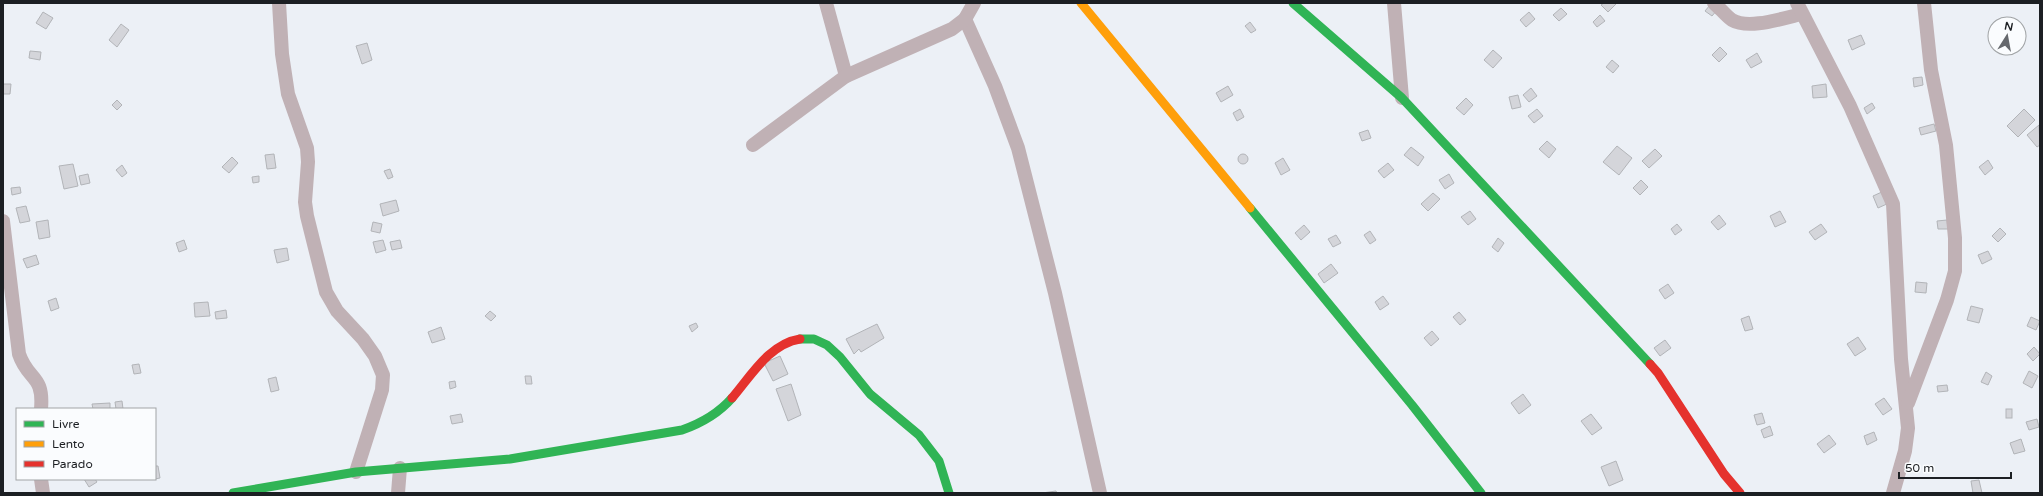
<svg xmlns="http://www.w3.org/2000/svg" width="2043" height="496" viewBox="0 0 2043 496" font-family="'Varela Round',sans-serif">
<rect width="100%" height="100%" fill="#ecf0f6"/>
<g fill="#d4d5da" stroke="#b2b4b8">
<polygon points="1604,3 1615,3 1616,4 1608,12 1601,5"/>
<polygon points="1710,5 1717,10 1712,16 1705,11"/>
<polygon points="1561,8 1567,14 1559,21 1553,15"/>
<polygon points="43,12 53,18 46,29 36,23"/>
<polygon points="1529,12 1535,19 1526,27 1520,20"/>
<polygon points="1600,15 1605,21 1597,27 1593,22"/>
<polygon points="1250,22 1256,30 1251,33 1245,26"/>
<polygon points="121,24 129,30 117,47 109,40"/>
<polygon points="1861,35 1865,44 1852,50 1848,40"/>
<polygon points="367,43 372,60 362,64 356,46"/>
<polygon points="1720,47 1727,54 1719,62 1712,55"/>
<polygon points="1493,50 1502,58 1493,68 1484,60"/>
<polygon points="30,51 41,52 40,60 29,58"/>
<polygon points="1757,53 1762,62 1751,68 1746,60"/>
<polygon points="1612,60 1619,66 1613,73 1606,67"/>
<polygon points="1922,77 1923,85 1914,87 1913,78"/>
<polygon points="3,84 11,84 10,94 3,94"/>
<polygon points="1826,84 1827,97 1813,98 1812,86"/>
<polygon points="1228,86 1233,95 1221,102 1216,93"/>
<polygon points="1531,88 1537,96 1529,102 1523,95"/>
<polygon points="1518,95 1521,107 1512,109 1509,97"/>
<polygon points="1466,98 1473,105 1464,115 1456,108"/>
<polygon points="117,100 122,105 117,110 112,105"/>
<polygon points="1872,103 1875,108 1867,114 1864,108"/>
<polygon points="1240,109 1244,117 1237,121 1233,113"/>
<polygon points="1537,109 1543,116 1534,123 1528,116"/>
<polygon points="2024,109 2035,120 2018,137 2007,126"/>
<polygon points="1934,124 1936,131 1921,135 1919,128"/>
<polygon points="2039,125 2040,145 2037,147 2027,135"/>
<polygon points="1368,130 1371,138 1362,141 1359,133"/>
<polygon points="1547,141 1556,149 1549,158 1539,149"/>
<polygon points="1617,146 1632,158 1619,175 1603,162"/>
<polygon points="1411,147 1424,157 1418,166 1404,155"/>
<polygon points="1655,149 1662,156 1649,168 1642,161"/>
<circle cx="1243" cy="159" r="5"/>
<polygon points="274,154 276,168 267,169 265,155"/>
<polygon points="232,157 238,163 229,173 222,167"/>
<polygon points="1283,158 1290,170 1281,175 1275,163"/>
<polygon points="1988,160 1993,168 1985,175 1979,167"/>
<polygon points="1388,163 1394,170 1384,178 1378,171"/>
<polygon points="73,164 78,186 64,189 59,166"/>
<polygon points="122,165 127,173 122,177 116,170"/>
<polygon points="390,169 393,177 388,179 384,171"/>
<polygon points="88,174 90,183 81,185 79,176"/>
<polygon points="1449,174 1454,183 1445,189 1439,180"/>
<polygon points="259,176 259,182 253,183 252,177"/>
<polygon points="1641,180 1648,187 1640,195 1633,188"/>
<polygon points="20,187 21,193 12,195 11,188"/>
<polygon points="1884,191 1889,203 1878,208 1873,196"/>
<polygon points="1433,193 1440,199 1428,211 1421,204"/>
<polygon points="396,200 399,211 383,216 380,204"/>
<polygon points="26,206 30,221 20,223 16,208"/>
<polygon points="1470,211 1476,219 1468,225 1461,217"/>
<polygon points="1780,211 1786,222 1775,227 1770,216"/>
<polygon points="1719,215 1726,224 1718,230 1711,222"/>
<polygon points="48,220 50,237 39,239 36,222"/>
<polygon points="1947,220 1948,229 1938,229 1937,221"/>
<polygon points="373,222 382,224 380,233 371,231"/>
<polygon points="1677,224 1682,230 1675,235 1671,229"/>
<polygon points="1821,224 1827,232 1815,240 1809,232"/>
<polygon points="1304,225 1310,232 1301,240 1295,233"/>
<polygon points="2000,228 2006,234 1998,242 1992,236"/>
<polygon points="1370,231 1376,240 1370,244 1364,235"/>
<polygon points="1336,235 1341,243 1333,247 1328,239"/>
<polygon points="1498,238 1504,243 1498,252 1492,247"/>
<polygon points="184,240 187,249 179,252 176,243"/>
<polygon points="383,240 386,250 376,253 373,242"/>
<polygon points="400,240 402,248 392,250 390,242"/>
<polygon points="287,248 289,260 277,263 274,250"/>
<polygon points="1988,251 1992,259 1982,264 1978,255"/>
<polygon points="36,255 39,264 27,268 23,259"/>
<polygon points="1331,264 1338,273 1324,283 1318,274"/>
<polygon points="1916,282 1927,283 1926,293 1915,292"/>
<polygon points="1668,284 1674,293 1665,299 1659,290"/>
<polygon points="1383,296 1389,304 1380,310 1375,302"/>
<polygon points="56,298 59,308 51,311 48,301"/>
<polygon points="208,302 210,316 195,317 194,303"/>
<polygon points="1971,306 1983,309 1979,323 1967,320"/>
<polygon points="226,310 227,318 216,319 215,312"/>
<polygon points="490,311 496,316 491,321 485,316"/>
<polygon points="1459,312 1466,320 1460,325 1453,317"/>
<polygon points="1749,316 1753,329 1745,331 1741,319"/>
<polygon points="2031,317 2040,321 2036,330 2027,326"/>
<polygon points="696,323 698,327 692,332 689,326"/>
<polygon points="877,324 884,338 861,352 859,349 854,354 846,339"/>
<polygon points="441,327 445,339 432,343 428,332"/>
<polygon points="1432,331 1439,339 1431,346 1424,338"/>
<polygon points="1858,337 1866,349 1855,356 1847,344"/>
<polygon points="1665,340 1671,348 1660,356 1654,348"/>
<polygon points="2034,347 2040,354 2033,361 2027,354"/>
<polygon points="780,356 788,374 773,381 764,363"/>
<polygon points="139,364 141,373 134,374 132,365"/>
<polygon points="2029,371 2038,376 2032,388 2023,383"/>
<polygon points="1986,372 1992,376 1988,385 1981,382"/>
<polygon points="525,376 531,376 532,384 526,384"/>
<polygon points="276,377 279,390 271,392 268,379"/>
<polygon points="455,381 456,387 450,389 449,382"/>
<polygon points="791,384 801,415 788,421 776,389"/>
<polygon points="1947,385 1948,391 1938,392 1937,386"/>
<polygon points="1523,394 1531,405 1519,414 1511,403"/>
<polygon points="1884,398 1892,409 1883,415 1875,404"/>
<polygon points="122,401 123,409 116,409 115,402"/>
<polygon points="110,403 110,409 93,409 92,404"/>
<rect x="2006" y="409" width="6" height="9"/>
<polygon points="1762,413 1765,423 1757,425 1754,415"/>
<polygon points="461,414 463,422 452,424 450,416"/>
<polygon points="1591,414 1602,428 1592,435 1581,421"/>
<polygon points="2037,419 2039,427 2029,430 2026,422"/>
<polygon points="1770,426 1773,435 1764,438 1761,430"/>
<polygon points="1874,432 1877,440 1867,445 1864,436"/>
<polygon points="1829,435 1836,444 1824,453 1817,444"/>
<polygon points="2021,439 2025,451 2014,454 2010,443"/>
<polygon points="1616,461 1623,480 1609,486 1601,467"/>
<polygon points="155,466 158,466 160,478 155,479"/>
<polygon points="84,479 95,479 97,482 89,487"/>
<polygon points="1979,480 1982,493 1973,493 1971,481"/>
<polygon points="1056,491 1057,493 1042,493"/>
</g>
<g fill="none" stroke-linecap="round" stroke-linejoin="round">
<g stroke="#c0b1b5" stroke-width="14">
<polyline points="279,3 282,54 288,94 307,148 308,162 305,202 307,216 326,292 337,311 363,339 375,356 383,375 382,390 356,472"/>
<polyline points="826,3 846,76"/>
<polyline points="1394,3 1402,98"/>
<path d="M 1714,3 C 1720,8 1726,16 1732,20 C 1749,30 1783,18 1802,14"/>
<polyline points="1797,3 1850,106 1893,204 1901,359 1908,428 1905,451 1893,493"/>
<polyline points="965,19 995,86 1018,148 1055,293 1100,493"/>
<polyline points="753,145 846,76 952,29 965,19 974,3"/>
<path d="M 3,221 L 19,354 C 28,381 44,374 41,409"/>
<polyline points="1908,403 1947,300 1955,271 1955,238 1946,145 1931,70 1924,3"/>
<polyline points="41,479 43,493"/>
<polyline points="398,493 400,468"/>
</g>
<g stroke="#30b455" stroke-width="9">
<polyline points="1293,3 1402,98 1650,364"/>
<polyline points="1250,208 1412,405 1481,493"/>
<polyline points="800,339 814,339 827,345 840,357 870,394 919,435 939,461 949,493"/>
<path d="M 233,493 L 356,472 L 510,459 L 682,430 C 702,423 718,414 732,398"/>
</g>
<polyline stroke="#ff9f0a" stroke-width="9" points="1081,3 1250,208"/>
<g stroke="#e5322d" stroke-width="9">
<polyline points="1650,364 1658,373 1724,474 1740,493"/>
<path d="M 732,398 C 751,376 769,344 800,339"/>
</g>
</g>
<rect width="2043" height="496" fill="none" stroke="#1c1f23" stroke-width="8"/>
<rect x="16" y="408" width="140" height="72" fill="#fafcfe" stroke="#a1a4a6"/>
<rect x="24" y="421" width="20" height="6" fill="#30b455" stroke="#a1a4a6"/>
<text x="52" y="428" font-size="12" fill="#1c1f23">Livre</text>
<rect x="24" y="441" width="20" height="6" fill="#ff9f0a" stroke="#a1a4a6"/>
<text x="52" y="448" font-size="12" fill="#1c1f23">Lento</text>
<rect x="24" y="461" width="20" height="6" fill="#e5322d" stroke="#a1a4a6"/>
<text x="52" y="468" font-size="12" fill="#1c1f23">Parado</text>
<g transform="translate(2007 36) rotate(11)"><circle r="19" fill="#fafcfe" stroke="#a1a4a6"/>
<path d="M0-3L7 15L0 10L-7 15Z" fill="#65686d"/>
<text y="-6" font-size="11" font-weight="bold" text-anchor="middle" fill="#1c1f23">N</text>
</g>
<path d="M1899 472v6h112v-6" fill="none" stroke="#1c1f23" stroke-width="2"/>
<text x="1905" y="472" font-size="12" fill="#1c1f23" stroke="#fafcfe" stroke-width="3" paint-order="stroke">50 m</text>
</svg>
